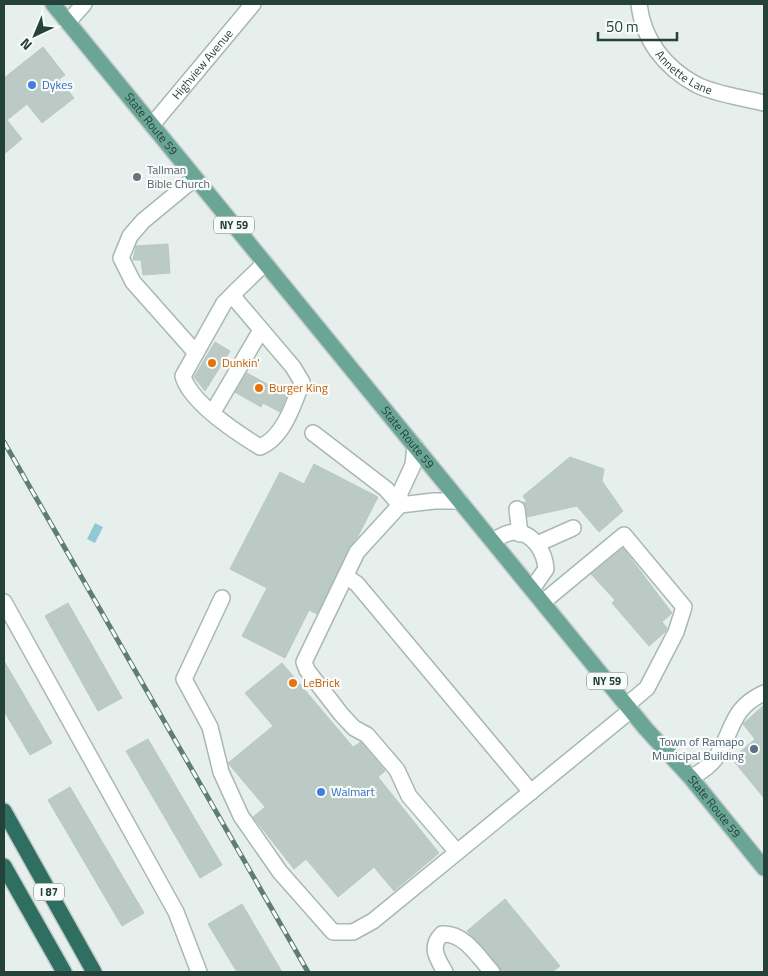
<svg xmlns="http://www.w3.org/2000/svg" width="768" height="976" viewBox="0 0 768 976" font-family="'Titillium Web',sans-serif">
<rect width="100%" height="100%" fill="#e6efeb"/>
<polygon fill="#8ec9d4" points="95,523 103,527 95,543 87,539"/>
<g fill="#bbcac4" stroke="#b8c9c2">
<polygon points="43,47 65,75 59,79 74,98 42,123 27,104 7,120 22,139 4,154 4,78"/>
<polygon points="168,244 170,273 143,275 141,260 133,260 136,246"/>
<polygon points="215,342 230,351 205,391 194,377"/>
<polygon points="247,373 287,395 280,412 263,403 261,407 235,392"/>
<polygon points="570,457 604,469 602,481 623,511 599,532 577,506 527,517 523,502 527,502 523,496"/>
<polygon points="314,464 378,497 357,538 349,548 317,614 309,610 285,658 242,636 267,588 230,569 280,472 304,484"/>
<polygon points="623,548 672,613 662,622 667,628 665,632 649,646 612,603 615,600 591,574"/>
<polygon points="68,603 122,698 98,711 45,616"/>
<polygon points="4,661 52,743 30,755 4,711"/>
<polygon points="282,663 353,747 361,742 385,771 378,777 439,853 394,891 374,867 338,897 306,859 294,869 253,817 265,807 228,763 273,726 245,693"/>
<polygon points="764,705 764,798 732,759 755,739 743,724"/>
<polygon points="148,739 222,865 200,878 126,751"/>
<polygon points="70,787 144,913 122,926 48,800"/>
<polygon points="505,899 560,966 552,972 501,972 499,966 467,931"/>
<polygon points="242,904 282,972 237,972 208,924"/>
</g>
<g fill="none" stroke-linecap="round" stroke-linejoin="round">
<defs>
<g id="minor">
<path id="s1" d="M 639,4 C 643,40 665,68 697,85 C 715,94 744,98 764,103"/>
<polyline points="68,22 84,4"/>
<path id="s2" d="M 152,125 L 253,4"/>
<polyline points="195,178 143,221 130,236 121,258 133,282 196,353"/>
<path d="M 234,293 L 224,303 L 183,376 C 190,402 237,433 260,447 C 283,438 294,404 302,382 L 293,367 L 236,300 L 234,293 L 265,263"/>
<polyline points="213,412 261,330"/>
<polyline points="313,433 386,489 400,505"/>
<polyline points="400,505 400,493 413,465 415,446"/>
<polyline points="517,509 520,534"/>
<path d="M 493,541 C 499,537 507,532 515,532 C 534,533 545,553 546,569 L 532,589"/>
<polyline points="537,544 573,528"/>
<polyline points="346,576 357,584 531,792"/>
<polyline points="222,598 184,679 210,727 221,772 241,816 280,872 333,932 353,932 373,921 631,710"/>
<polyline points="4,602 176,912 199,972"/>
<polyline points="543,602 624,535 684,607 676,632 647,688 627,705"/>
<path d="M 691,778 C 700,772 711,766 717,756 C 734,729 731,708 764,693"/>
<polyline points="457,852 409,796 397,770 367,735 354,728 341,714 307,670 304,662 357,552 400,505 434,501 460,501"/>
<path d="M 445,972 C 437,958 429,947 442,934 C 464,932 479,958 492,972"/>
</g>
<g id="major">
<path id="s3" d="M 53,4 L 646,729 L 691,778 L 764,868"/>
</g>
<g id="highway">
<polyline points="4,811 94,972"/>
<polyline points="4,866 64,972"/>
</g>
</defs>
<use href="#minor" stroke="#a8b8b2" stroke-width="18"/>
<use href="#major" stroke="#c2cac8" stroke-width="18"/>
<use href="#highway" stroke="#c2cac8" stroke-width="18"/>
<use href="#minor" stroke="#fff" stroke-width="15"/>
<use href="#major" stroke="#6aa596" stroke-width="15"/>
<use href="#highway" stroke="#2f6f62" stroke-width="15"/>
<defs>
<polyline id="rail" points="4,442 308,972"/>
</defs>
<use href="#rail" stroke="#5f7d75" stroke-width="5"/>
<use href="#rail" stroke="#f7fbf9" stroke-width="3" stroke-dasharray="9" stroke-linecap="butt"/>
</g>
<g fill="#3f7fe0" stroke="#f7fbf9" stroke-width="2">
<circle cx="32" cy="85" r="5"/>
<circle cx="321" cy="792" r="5"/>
</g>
<circle fill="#6b7280" stroke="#f7fbf9" stroke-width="2" cx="137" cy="177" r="5"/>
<g fill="#e8710a" stroke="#f7fbf9" stroke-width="2">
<circle cx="212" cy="363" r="5"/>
<circle cx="259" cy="388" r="5"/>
<circle cx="293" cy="683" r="5"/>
</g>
<circle fill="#5c6f8a" stroke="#f7fbf9" stroke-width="2" cx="754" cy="749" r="5"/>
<g text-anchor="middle" stroke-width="4.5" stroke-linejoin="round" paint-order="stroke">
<g fill="#f7fbf9" stroke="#637a73" stroke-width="1">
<rect x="214" y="216.5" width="40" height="17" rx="4"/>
<rect x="587" y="672.5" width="40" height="17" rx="4"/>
<rect x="34" y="883.5" width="30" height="17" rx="4"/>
</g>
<g font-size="11" font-weight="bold" fill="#24423a">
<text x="234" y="229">NY 59</text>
<text x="607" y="685">NY 59</text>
<text x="49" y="896">I 87</text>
</g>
<g font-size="12" fill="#24423a" stroke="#f7fbf9">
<text dy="4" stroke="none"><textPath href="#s2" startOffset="79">Highview Avenue</textPath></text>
<text dy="4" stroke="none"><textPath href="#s1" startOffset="86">Annette Lane</textPath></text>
<text dy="4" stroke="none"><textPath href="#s3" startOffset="155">State Route 59</textPath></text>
<text dy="4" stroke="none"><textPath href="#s3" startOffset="560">State Route 59</textPath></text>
<text dy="4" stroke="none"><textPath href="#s3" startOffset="1040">State Route 59</textPath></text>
</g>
<g font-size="12" fill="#366cbe" stroke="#f7fbf9" text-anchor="start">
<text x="42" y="89">Dykes</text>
<text x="331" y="796">Walmart</text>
</g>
<g font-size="12" fill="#5b616d" stroke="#f7fbf9" text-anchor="start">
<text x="147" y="174">Tallman<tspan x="147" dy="14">Bible Church</tspan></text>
</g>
<g font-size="12" fill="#c56008" stroke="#f7fbf9" text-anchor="start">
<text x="222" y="367">Dunkin'</text>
<text x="269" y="392">Burger King</text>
<text x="303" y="687">LeBrick</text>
</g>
<g font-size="12" fill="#4e5e75" stroke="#f7fbf9" text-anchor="end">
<text x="744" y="746">Town of Ramapo<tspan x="744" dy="14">Municipal Building</tspan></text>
</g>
</g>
<rect width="768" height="976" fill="none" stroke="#24423a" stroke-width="10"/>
<g transform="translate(35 35) rotate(224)" stroke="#f7fbf9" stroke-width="4" paint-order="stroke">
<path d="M0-4L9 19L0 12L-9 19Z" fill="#24423a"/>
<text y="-8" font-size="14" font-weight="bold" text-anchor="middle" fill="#24423a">N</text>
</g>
<path d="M598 32v8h79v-8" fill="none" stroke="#24423a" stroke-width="2.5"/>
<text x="606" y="32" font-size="15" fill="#24423a" stroke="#f7fbf9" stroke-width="4" paint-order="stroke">50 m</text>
</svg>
